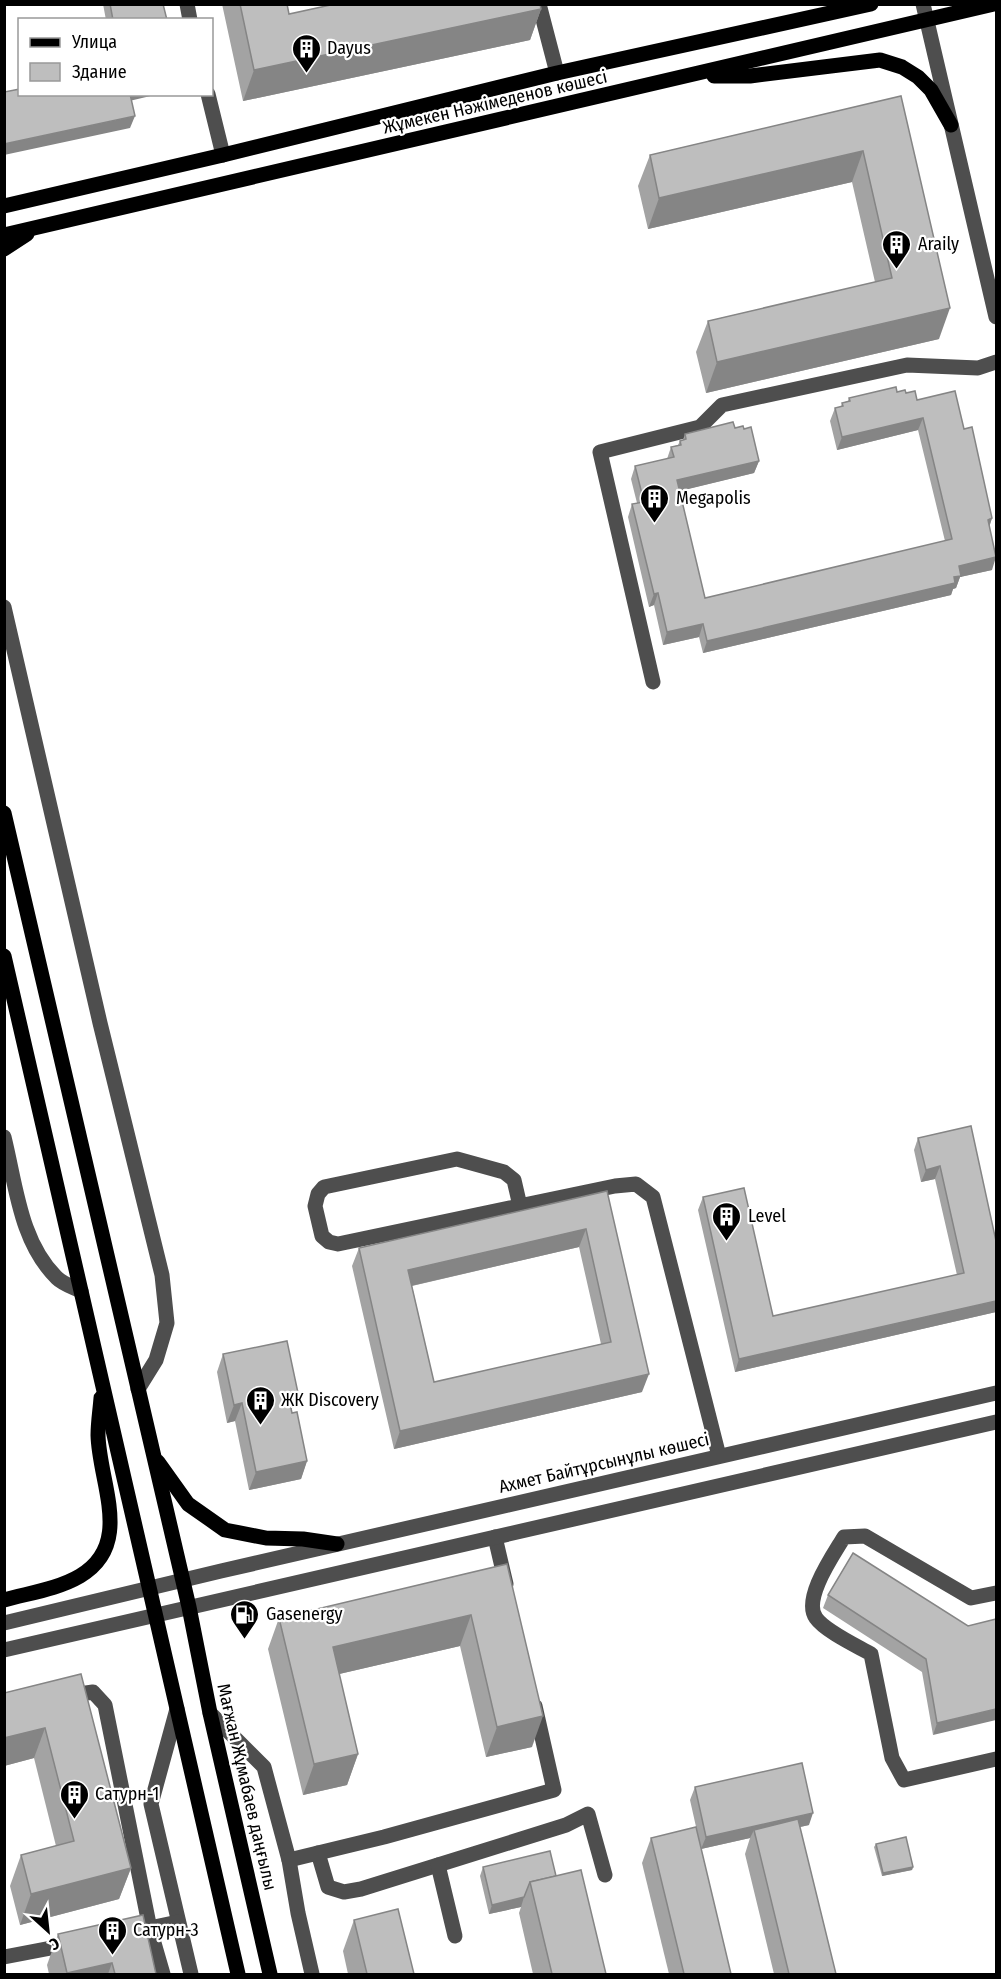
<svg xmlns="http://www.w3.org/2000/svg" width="1001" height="1979" viewBox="0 0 1001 1979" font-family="'Fira Sans Condensed',sans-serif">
<rect width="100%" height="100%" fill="#fff"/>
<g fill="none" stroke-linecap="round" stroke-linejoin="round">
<g stroke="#4e4e4e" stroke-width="15">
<polyline points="187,4 190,20"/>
<polyline points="539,4 557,73"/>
<polyline points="923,4 996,317"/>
<polyline points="208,94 223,155"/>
<polyline points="4,607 100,1023 162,1275 167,1323 156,1360 138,1389"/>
<polyline points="653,682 600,452 700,427 722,405 907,365 978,368 996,362"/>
<path d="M 4,1137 C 16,1185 20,1242 57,1278 C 63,1284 73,1287 81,1291"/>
<polyline points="520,1206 514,1180 504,1172 457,1159 324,1187 318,1194 315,1206 322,1236 329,1242 338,1244 615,1186 636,1184 653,1197 719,1456"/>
<polyline points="495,1537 506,1584"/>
<path d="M 996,1593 L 971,1598 L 865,1536 L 844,1537 C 834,1554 802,1599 816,1618 C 825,1631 857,1646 871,1654 L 892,1758 L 904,1780 L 996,1759"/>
<polyline points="4,1623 221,1571 996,1393"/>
<polyline points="4,1650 996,1422"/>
<polyline points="65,1696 93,1692 105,1705 150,1929 163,1974"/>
<polyline points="177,1709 151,1804 191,1974"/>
<polyline points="210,1713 264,1767 289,1860 298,1913 312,1974"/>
<polyline points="318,1853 328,1887 344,1892 361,1889 566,1825 588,1814 605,1875"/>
<polyline points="289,1860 384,1837 554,1790 535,1706"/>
<polyline points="438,1865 455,1936"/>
<polyline points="140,1930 178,1922"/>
<polyline points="4,1957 72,1944"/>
</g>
<g stroke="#000" stroke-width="15">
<polyline points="714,76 750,76 880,60 902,67 918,77 931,90 951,125"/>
<polyline points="4,206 223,155 557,73 871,4"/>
<polyline points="4,235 994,4"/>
<polyline points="4,249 27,234"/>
<polyline points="4,813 189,1607 210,1713 270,1974"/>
<polyline points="4,956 238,1974"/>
<polyline points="158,1462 188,1504 225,1530 266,1538 303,1539 337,1544"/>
<path d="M 4,1600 C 29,1593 58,1589 80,1576 C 134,1544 99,1483 98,1435 C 98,1423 100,1411 101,1398"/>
</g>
</g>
<g fill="#a3a3a3" fill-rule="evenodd">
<polygon points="103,4 163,4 167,20 106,20"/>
<polygon points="222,4 287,4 289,14 541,9 530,40 243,101"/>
<polygon points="901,96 939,339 706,393 696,352 708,321 875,282 852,182 648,229 638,186 650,155"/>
<polygon points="897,392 906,393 964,429 992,518 989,527 992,570 960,577 956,588 953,589 951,595 703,653 699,637 663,645 654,605 649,607 628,517 632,504 637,503 631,479 635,466 667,459 671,447 678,445 680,441 683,440 685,434 735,428 744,429 759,461 754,473 679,491 705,598 945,541 918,430 837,450 830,421 835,408 841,407 842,403 848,401 849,398"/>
<polygon points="971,1126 996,1312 735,1372 698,1210 703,1197 773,1316 957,1275 935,1179 921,1182 914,1150 918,1138"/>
<path d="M 607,1191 L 642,1392 L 394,1449 L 352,1266 L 359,1248 ZM 579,1247 L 601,1344 L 434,1382 L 412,1286 Z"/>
<polygon points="223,1354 298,1393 291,1410 307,1461 301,1479 249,1490 235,1421 227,1423 217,1372"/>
<polygon points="507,1564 532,1747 486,1757 460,1646 339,1674 358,1754 347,1785 303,1795 268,1649 279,1618"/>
<polygon points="828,1595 968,1626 996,1619 933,1735 922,1672 823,1608"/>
<polygon points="81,1674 131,1868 119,1899 20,1925 10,1886 21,1855 56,1846 34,1758 4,1766 4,1693"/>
<polygon points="695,1787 809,1825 800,1827 836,1974 774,1974 745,1854 750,1838 701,1849 690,1800"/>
<polygon points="651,1838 731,1974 669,1974 642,1863"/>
<polygon points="876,1844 913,1867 912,1870 882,1876 874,1847"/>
<polygon points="483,1867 556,1876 606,1974 533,1974 519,1913 521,1907 489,1914 480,1876"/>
<polygon points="354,1920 414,1974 348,1974 343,1951"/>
<polygon points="58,1934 156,1974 49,1974 47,1965"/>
</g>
<g fill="#858585">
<polygon points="541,9 530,40 243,101 254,70"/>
<polygon points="127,94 159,94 125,102"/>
<polygon points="135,116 130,128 4,155 4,144"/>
<polygon points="863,151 852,182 648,229 659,198"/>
<polygon points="950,308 939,339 706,393 717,362"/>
<polygon points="923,418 918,430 837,450 842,437"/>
<polygon points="759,461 754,473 672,493 677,480"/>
<polygon points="992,518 988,531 988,520"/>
<polygon points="996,557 992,570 960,577 956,588 953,589 951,595 703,653 707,641 959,566"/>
<polygon points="658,593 654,605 649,607 654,594"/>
<polygon points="703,624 699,637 663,645 667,632"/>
<polygon points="940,1166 935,1179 921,1182 926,1170"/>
<polygon points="586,1229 579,1247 402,1288 408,1270"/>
<polygon points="996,1301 996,1312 735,1372 739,1359"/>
<polygon points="649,1374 642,1392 394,1449 400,1431"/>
<polygon points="298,1393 291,1411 288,1395"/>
<polygon points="242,1403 235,1421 227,1423 234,1405"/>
<polygon points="307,1461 301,1479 249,1490 256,1472"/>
<polygon points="471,1615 460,1646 322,1678 333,1647"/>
<polygon points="996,1709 996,1720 933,1735 937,1723"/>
<polygon points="543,1716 532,1747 486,1757 497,1727"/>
<polygon points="45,1728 34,1758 4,1766 4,1738"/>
<polygon points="358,1754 347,1785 303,1795 314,1764"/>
<polygon points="813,1813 809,1825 755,1837 754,1830 750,1838 701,1849 706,1837"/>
<polygon points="913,1867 912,1870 882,1876 883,1873"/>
<polygon points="131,1868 119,1899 20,1925 31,1894"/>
<polygon points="524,1897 521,1907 489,1914 492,1905"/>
<polygon points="112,1963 108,1974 66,1974 67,1973"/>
</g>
<g fill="#bebebe" stroke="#858585" stroke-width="1.5" fill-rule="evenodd">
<polygon points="110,4 163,4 167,20 113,20"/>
<polygon points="240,4 287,4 289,14 335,4 540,4 541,9 254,70"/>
<polygon points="20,89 20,94 130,94 135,116 4,144 4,92"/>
<polygon points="901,96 950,308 717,362 708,321 892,278 863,151 659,198 650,155"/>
<polygon points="896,387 897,392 905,390 906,393 915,391 917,400 955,391 964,429 972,427 992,518 988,520 996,557 959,566 961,576 954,577 955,583 707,641 703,624 667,632 658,593 654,594 632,504 644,502 635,466 674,457 671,447 681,445 680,441 686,439 685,434 733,422 735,428 743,426 744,429 751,427 759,461 677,480 705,598 952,539 923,418 842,437 835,408 843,406 842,403 850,401 849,398"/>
<polygon points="971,1126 996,1241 996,1301 739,1359 703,1197 744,1188 773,1316 964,1273 940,1166 926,1170 918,1138"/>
<path d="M 607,1191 L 649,1374 L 400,1431 L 359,1248 ZM 586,1229 L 611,1342 L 434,1382 L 408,1270 Z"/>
<polygon points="287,1341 298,1393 288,1395 292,1413 297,1412 307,1461 256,1472 242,1403 234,1405 223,1354"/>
<polygon points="853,1553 968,1626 996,1619 996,1709 937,1723 926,1659 828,1595"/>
<polygon points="507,1564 543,1716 497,1727 471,1615 333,1647 358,1754 314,1764 279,1618"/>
<polygon points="81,1674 131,1868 31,1894 21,1855 74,1841 45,1728 4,1738 4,1693"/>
<polygon points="802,1763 813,1813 706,1837 695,1787"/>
<polygon points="798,1819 836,1974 789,1974 754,1830"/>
<polygon points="696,1827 731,1974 684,1974 651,1838"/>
<polygon points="906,1837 913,1867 883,1873 876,1844"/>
<polygon points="550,1851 556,1876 530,1882 524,1897 492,1905 483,1867"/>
<polygon points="581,1870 606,1974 552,1974 530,1882"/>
<polygon points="398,1909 414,1974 367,1974 354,1920"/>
<polygon points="143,1915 156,1974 115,1974 112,1963 67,1973 58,1934"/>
</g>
<defs>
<symbol id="building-pin" viewBox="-11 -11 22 30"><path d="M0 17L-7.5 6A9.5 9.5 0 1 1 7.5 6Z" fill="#000" stroke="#fff"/><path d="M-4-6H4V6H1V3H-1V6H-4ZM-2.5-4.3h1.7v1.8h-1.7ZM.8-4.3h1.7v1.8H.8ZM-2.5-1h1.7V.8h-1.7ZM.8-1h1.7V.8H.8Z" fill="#fff"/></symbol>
<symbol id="fuel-pin" viewBox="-11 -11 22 30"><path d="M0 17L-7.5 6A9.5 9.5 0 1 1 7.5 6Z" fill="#000" stroke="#fff"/><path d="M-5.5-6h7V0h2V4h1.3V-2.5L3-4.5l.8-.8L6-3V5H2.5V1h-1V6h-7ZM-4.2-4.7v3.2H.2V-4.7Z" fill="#fff"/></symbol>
</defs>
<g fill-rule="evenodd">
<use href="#building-pin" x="290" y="32" width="33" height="45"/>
<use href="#building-pin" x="880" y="228" width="33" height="45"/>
<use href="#building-pin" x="638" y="482" width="33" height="45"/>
<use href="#building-pin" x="710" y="1200" width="33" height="45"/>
<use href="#building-pin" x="244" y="1384" width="33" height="45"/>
<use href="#fuel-pin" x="228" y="1598" width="33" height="45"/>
<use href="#building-pin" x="58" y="1778" width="33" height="45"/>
<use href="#building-pin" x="96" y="1914" width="33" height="45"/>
</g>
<g text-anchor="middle" stroke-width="4.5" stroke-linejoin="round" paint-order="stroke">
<g font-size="18" fill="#000" stroke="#fff" text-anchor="start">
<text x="327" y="54">Dayus</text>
<text x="918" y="250">Araily</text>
<text x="676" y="504">Megapolis</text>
<text x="748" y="1222">Level</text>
<text x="281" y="1406">ЖК Discovery</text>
<text x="266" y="1620">Gasenergy</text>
<text x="95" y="1800">Сатурн-1</text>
<text x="133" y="1936">Сатурн-3</text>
</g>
<g font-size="18" fill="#000" stroke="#fff">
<text transform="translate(495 102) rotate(-13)" y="6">Жұмекен Нәжімеденов көшесі</text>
<text transform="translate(604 1463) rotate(-13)" y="6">Ахмет Байтұрсынұлы көшесі</text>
<text transform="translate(247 1787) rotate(77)" y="6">Мағжан Жұмабаев даңғылы</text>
</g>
</g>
<rect width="1001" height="1979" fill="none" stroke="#000000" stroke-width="12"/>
<rect x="18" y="18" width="195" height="78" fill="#ffffff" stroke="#999999" stroke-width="1.5"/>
<rect x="30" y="38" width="30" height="9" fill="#000000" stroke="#999999" stroke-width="1.5"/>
<text x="72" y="48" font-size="18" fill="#000000">Улица</text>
<rect x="30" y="63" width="30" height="18" fill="#bebebe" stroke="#999999" stroke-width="1.5"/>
<text x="72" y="78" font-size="18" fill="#000000">Здание</text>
<g transform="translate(48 1931) rotate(153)" stroke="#ffffff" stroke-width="4.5" paint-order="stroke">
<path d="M0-4.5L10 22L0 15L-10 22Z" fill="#000000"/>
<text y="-9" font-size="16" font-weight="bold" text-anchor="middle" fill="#000000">С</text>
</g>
</svg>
